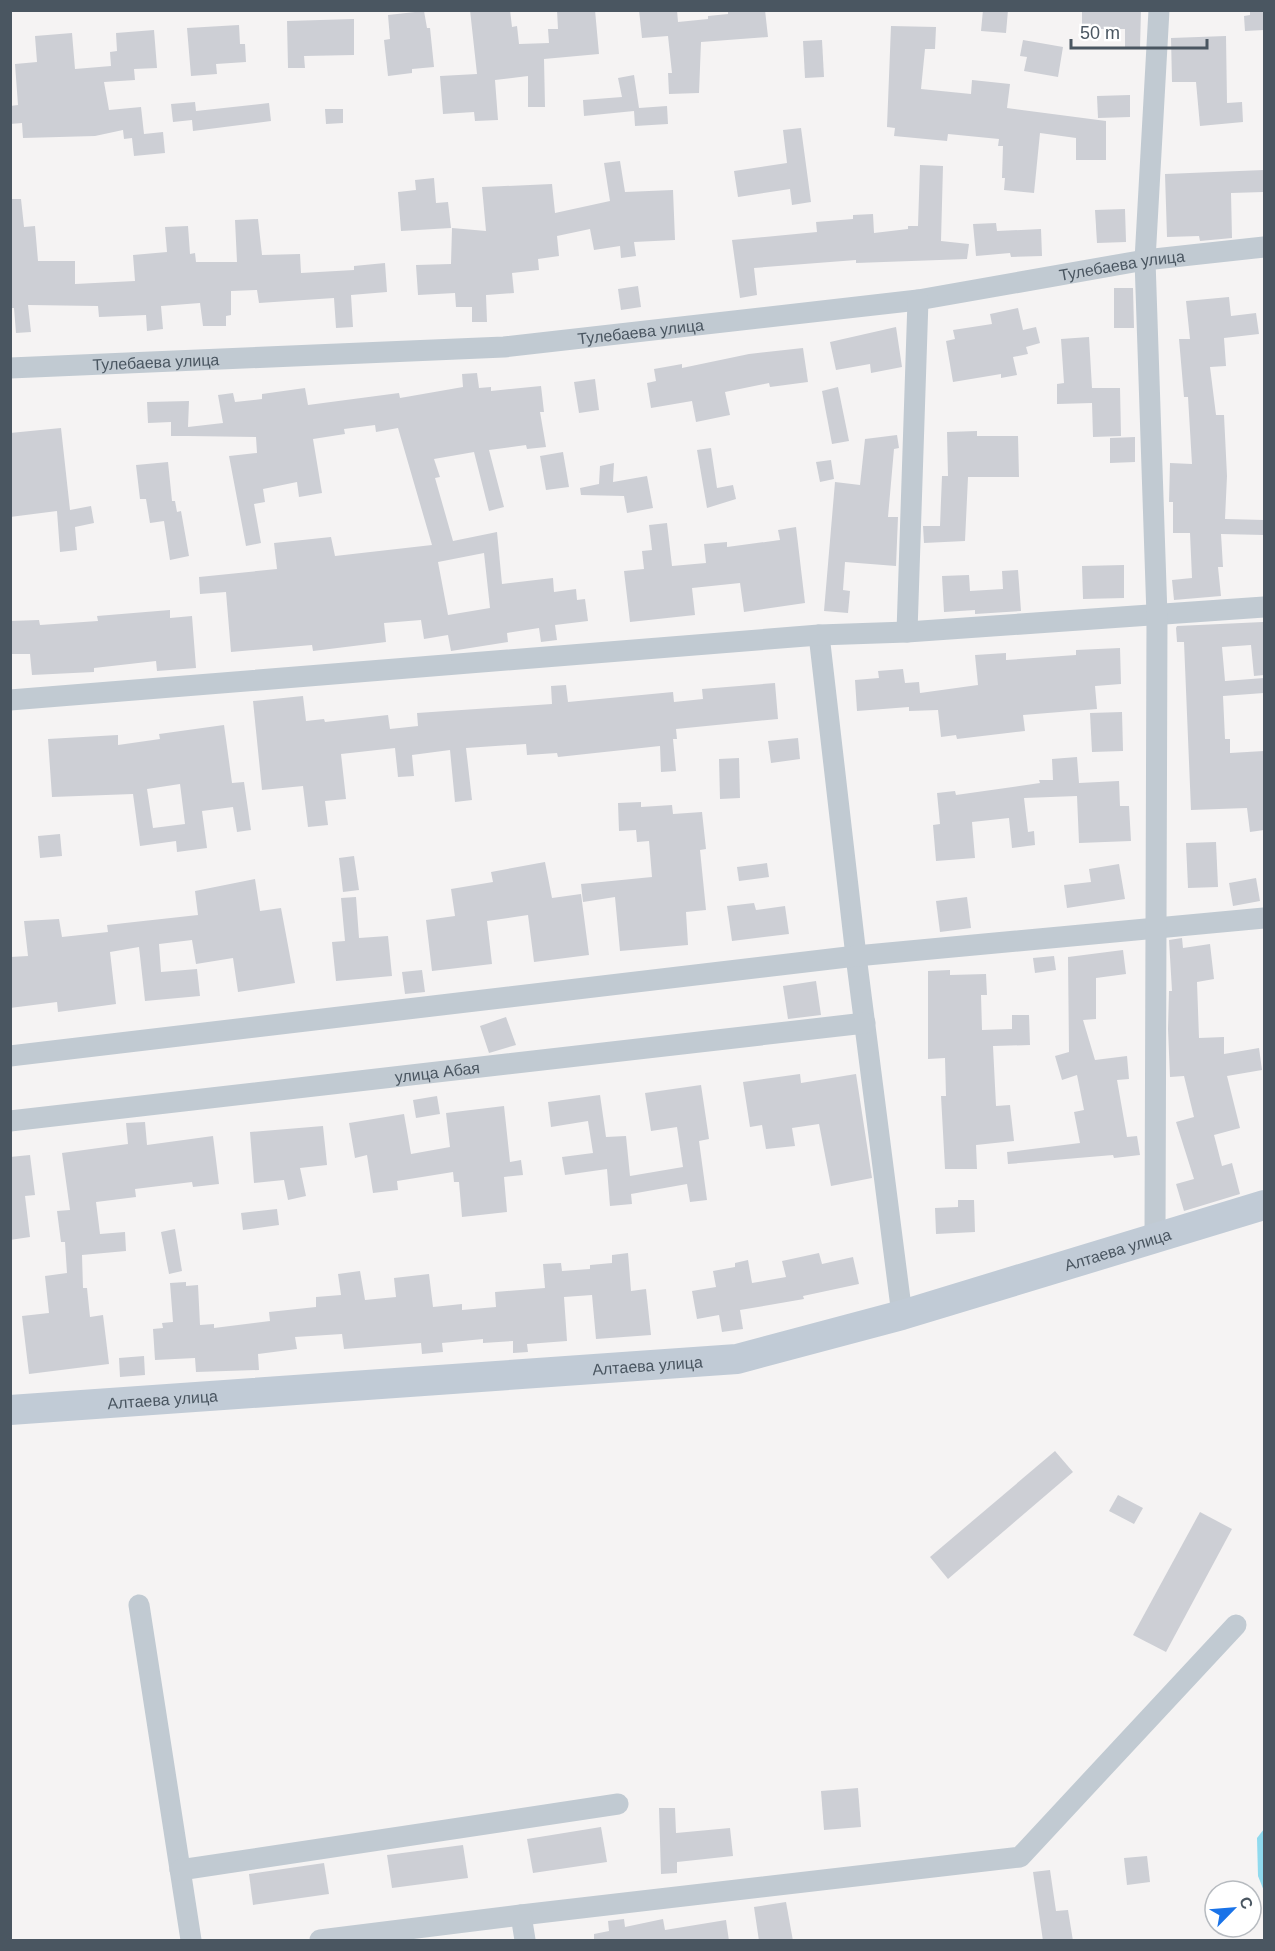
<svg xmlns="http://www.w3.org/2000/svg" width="1275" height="1951" viewBox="0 0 1275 1951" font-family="Arial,sans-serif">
<rect width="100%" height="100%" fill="#f5f3f3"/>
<polygon fill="#90daee" points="1264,1829 1264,1891 1258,1876 1257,1838"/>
<g fill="#cdcfd5" fill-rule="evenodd">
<polygon points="470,10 510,10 512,27 517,26 519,44 549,43 548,29 558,29 557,10 595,10 599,54 544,59 545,107 528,107 528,76 495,80 498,120 475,121 474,112 443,114 440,76 477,74"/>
<polygon points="639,10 677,10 678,22 708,19 708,16 728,14 728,10 765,10 768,37 701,42 699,93 669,94 668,73 672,73 668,36 642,38"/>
<polygon points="983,10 1008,10 1006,33 981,31"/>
<polygon points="1082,10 1141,10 1140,48 1125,48 1125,29 1082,29"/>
<polygon points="1250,10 1264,10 1264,30 1245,31 1244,16 1250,15"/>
<polygon points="424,11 427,28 430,28 434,67 412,69 412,73 388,76 384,40 390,39 388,15"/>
<polygon points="354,19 354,55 304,56 305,68 288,68 287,21"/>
<polygon points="239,25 240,44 245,44 246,62 216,64 217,74 191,76 187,28"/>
<polygon points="891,26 936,27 935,49 925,49 921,89 971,94 972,80 1010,84 1007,108 1106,121 1106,160 1076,160 1076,138 1040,133 1034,193 1004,190 1005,178 1002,178 1003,146 998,146 999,139 948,134 947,141 894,136 895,128 887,127"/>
<polygon points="154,30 157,68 134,69 135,80 104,82 109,110 141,107 144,134 163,132 165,153 134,156 132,138 124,139 123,130 95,136 23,138 22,123 10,124 10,106 18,105 15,64 37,62 35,36 72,33 75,69 111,66 110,52 117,51 116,33"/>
<polygon points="1226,36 1227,103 1242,102 1243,122 1200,126 1196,82 1172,82 1171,38"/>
<polygon points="822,40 824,77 805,78 803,41"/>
<polygon points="1023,40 1063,47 1058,77 1024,71 1027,57 1020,56"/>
<polygon points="634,75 639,108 667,106 668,124 635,126 634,111 584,116 583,100 622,97 618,78"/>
<polygon points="1130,95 1130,117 1098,118 1097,96"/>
<polygon points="195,102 196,111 269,103 271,121 193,131 192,120 173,122 171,104"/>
<polygon points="325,109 343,109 343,123 326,124"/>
<polygon points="801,128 811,202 792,205 790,189 738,197 734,171 787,163 783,130"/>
<polygon points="620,161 625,192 673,190 675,240 634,242 636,256 621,258 620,246 594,250 590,229 557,236 559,256 538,259 539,270 512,273 514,293 486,295 487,322 472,322 472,307 456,307 455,293 418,295 416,265 451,264 452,228 486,231 482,187 552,184 555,213 610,201 604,163"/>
<polygon points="920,165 943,166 941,241 969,244 967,259 856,263 856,260 754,268 757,295 740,298 732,240 817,232 816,222 853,219 853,215 873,214 874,233 908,229 908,226 918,226"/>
<polygon points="1264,170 1264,192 1231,193 1232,238 1200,241 1199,236 1167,237 1165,174"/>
<polygon points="434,178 436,203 448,202 451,228 401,231 398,192 416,190 415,180"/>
<polygon points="10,199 21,199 24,227 35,226 38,261 75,261 75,284 135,281 133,255 167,252 165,227 188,226 190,254 195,253 196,262 237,262 235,220 258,219 262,255 300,254 301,273 354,270 354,266 385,263 387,292 351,295 353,327 336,328 334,298 259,303 257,290 231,291 231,315 226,316 226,326 203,326 200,303 161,306 163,329 147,331 146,315 99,317 98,306 28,305 31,332 16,333 14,308 10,308"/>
<polygon points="1125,209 1126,242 1097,243 1095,210"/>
<polygon points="996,223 997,231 1041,229 1042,256 1011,257 1010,253 976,256 973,224"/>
<polygon points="638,286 641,307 621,310 618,289"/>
<polygon points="1114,288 1133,288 1134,328 1114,328"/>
<polygon points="1229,297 1231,316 1256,313 1259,334 1224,338 1226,366 1210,367 1216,415 1224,415 1227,476 1225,519 1264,520 1264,535 1221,534 1223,567 1218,567 1221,596 1174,600 1172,580 1192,578 1190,533 1173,533 1173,502 1169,502 1170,463 1192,464 1188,397 1184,397 1179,339 1190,339 1186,301"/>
<polygon points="1018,308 1023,330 1036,327 1040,343 1026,347 1028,354 1013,357 1017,375 1001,378 1001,374 953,382 946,341 955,339 953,330 992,324 990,314"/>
<polygon points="896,327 902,367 871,373 870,364 836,370 830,342"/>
<polygon points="1089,337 1092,388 1120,388 1121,436 1093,437 1092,403 1057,404 1057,384 1064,383 1061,339"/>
<polygon points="803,348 808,382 770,387 769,383 725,392 730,415 696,422 692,401 651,408 647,383 656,381 654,369 682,364 682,368 749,354"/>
<path d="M 477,373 L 479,388 L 491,387 L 491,391 L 541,386 L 544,412 L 540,412 L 546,447 L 527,449 L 526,445 L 489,450 L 504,507 L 489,511 L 474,452 L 434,459 L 440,477 L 435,478 L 453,541 L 497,532 L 502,584 L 553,578 L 554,592 L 576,589 L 577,600 L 585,599 L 588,621 L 555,625 L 557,640 L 541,642 L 539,628 L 507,633 L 508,642 L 451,651 L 448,635 L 424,639 L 421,620 L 384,623 L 386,642 L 313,651 L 312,645 L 231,652 L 226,592 L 200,594 L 199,577 L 277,569 L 274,543 L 331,537 L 335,556 L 432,545 L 398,428 L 376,432 L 375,425 L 344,429 L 345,434 L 313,439 L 322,493 L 299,497 L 297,482 L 263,489 L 265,502 L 254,504 L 261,543 L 246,546 L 229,456 L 257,453 L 256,437 L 188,436 L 188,432 L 188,436 L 171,436 L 171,422 L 148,423 L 147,402 L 189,401 L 188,427 L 223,423 L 218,395 L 233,393 L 235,402 L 262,399 L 262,394 L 305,388 L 308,405 L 399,393 L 400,398 L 463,387 L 462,374 ZM 484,553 L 490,608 L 448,615 L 438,562 Z"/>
<polygon points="595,379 599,410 579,413 574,382"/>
<polygon points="838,387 849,441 832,444 822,391"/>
<polygon points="61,428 70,510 91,506 94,523 75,527 77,550 60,552 57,511 10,517 10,433"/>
<polygon points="977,431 977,436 1018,436 1019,477 968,477 965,541 924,543 923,526 940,526 942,476 948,476 947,432"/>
<polygon points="897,435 899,448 894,449 888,517 898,517 896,566 845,562 843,590 850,591 848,613 824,611 835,482 860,485 865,439"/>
<polygon points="1135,437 1135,462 1110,463 1110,438"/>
<polygon points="711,448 717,488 733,485 736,499 707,508 697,450"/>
<polygon points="563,452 569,487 546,490 540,456"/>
<polygon points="831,460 834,479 820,482 816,462"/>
<polygon points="168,462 172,501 175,501 177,512 181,511 189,556 170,560 164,521 150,523 146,499 140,499 136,465"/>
<polygon points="614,463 613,482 647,476 653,508 627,513 624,496 581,495 580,488 599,484 600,466"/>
<polygon points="667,523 672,566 706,563 704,544 727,542 727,547 780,540 778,530 796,527 805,603 744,612 740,583 692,588 695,615 630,622 624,571 644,569 642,551 652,550 649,525"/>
<polygon points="1124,565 1124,598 1083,599 1082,566"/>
<polygon points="1018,570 1021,611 975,614 975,610 944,612 942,576 969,575 970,591 1003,589 1002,571"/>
<polygon points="170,610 170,618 192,616 196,668 157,671 156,661 94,668 94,672 32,675 30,654 11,654 10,621 39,620 40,625 98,621 97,616"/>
<polygon points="1263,622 1264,675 1254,676 1251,645 1222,647 1225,681 1264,678 1264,693 1223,696 1225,739 1230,739 1230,753 1264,751 1264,830 1250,832 1247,808 1191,810 1184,642 1177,642 1176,628 1177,626"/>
<polygon points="1120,648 1121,684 1095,686 1097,709 1023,715 1025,731 957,739 956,735 941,737 938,710 909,711 909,707 857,711 855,680 879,678 878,671 903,669 905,683 919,682 920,693 978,685 975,655 1006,653 1006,660 1076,655 1076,650"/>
<polygon points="775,683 778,719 676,729 677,739 673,739 676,771 661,772 660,746 558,757 557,753 527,755 526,744 466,748 472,800 455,802 450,750 412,755 414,776 398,777 395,748 341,754 346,799 325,801 328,825 308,827 303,786 262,790 253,701 303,696 306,721 324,719 325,722 388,715 390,729 418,726 417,713 552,704 551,686 566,685 568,702 673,692 674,702 703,699 702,689"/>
<polygon points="1122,712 1123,751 1092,752 1090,713"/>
<path d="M 224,725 L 232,783 L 244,782 L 251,830 L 237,832 L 233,807 L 202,811 L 207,848 L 177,852 L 176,841 L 140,846 L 133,794 L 52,797 L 48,739 L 118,735 L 118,745 L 160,739 L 159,734 ZM 180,784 L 185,824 L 153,828 L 147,789 Z"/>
<polygon points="798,738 800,759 771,763 768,741"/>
<polygon points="1077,757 1079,783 1119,781 1120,806 1129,806 1131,841 1079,843 1077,796 1024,798 1028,832 1034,831 1035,845 1012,848 1009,818 972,822 975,858 936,861 933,825 940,824 937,793 955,791 956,795 1040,783 1039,780 1053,780 1052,759"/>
<polygon points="739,758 740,798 720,799 719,759"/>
<polygon points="641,802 641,807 672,805 673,814 702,812 706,849 700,850 706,910 686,912 688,945 620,951 615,897 583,902 581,884 652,877 649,841 637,842 636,830 619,831 618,803"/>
<polygon points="60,834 62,856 40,858 38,836"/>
<polygon points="1216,842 1218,887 1188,888 1186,843"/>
<polygon points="354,856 359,890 343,892 339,858"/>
<polygon points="545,862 552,898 581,894 589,955 534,962 528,915 487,921 492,964 432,971 426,920 455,916 451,889 493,882 491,872"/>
<polygon points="767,863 769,877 739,881 737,867"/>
<polygon points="1119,864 1125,899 1067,908 1064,885 1091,882 1089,869"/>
<polygon points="1256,878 1260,901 1233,906 1229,883"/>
<polygon points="255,879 260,911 281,908 295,983 238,992 233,958 196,964 192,940 159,944 161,972 197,969 200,996 145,1001 139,947 110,952 116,1004 58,1012 57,1002 10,1008 10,957 28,956 24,921 59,919 62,937 108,932 107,925 198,915 195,891"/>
<polygon points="356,897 359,938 388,936 392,976 336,981 332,942 345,941 341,898"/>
<polygon points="967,897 971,928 940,932 936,901"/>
<polygon points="754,903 756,910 785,906 789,934 732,941 727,906"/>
<polygon points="1182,938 1183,948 1210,944 1214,979 1197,982 1199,1038 1224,1037 1224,1054 1259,1048 1262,1070 1227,1076 1240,1128 1214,1135 1222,1166 1232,1163 1240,1194 1184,1211 1176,1184 1194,1179 1176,1122 1194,1117 1184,1076 1170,1077 1168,1029 1169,991 1172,991 1169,940"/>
<polygon points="1123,950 1126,974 1096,978 1096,1019 1083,1020 1095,1060 1127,1056 1129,1079 1117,1080 1127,1137 1137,1136 1140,1155 1114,1158 1113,1155 1008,1164 1007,1152 1080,1143 1074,1112 1084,1110 1077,1075 1062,1080 1055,1056 1069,1052 1068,957"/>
<polygon points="1054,956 1056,970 1035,973 1033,958"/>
<polygon points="422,970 425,992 405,994 402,972"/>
<polygon points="950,970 950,975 986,974 987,995 981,995 982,1030 1012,1029 1012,1015 1029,1015 1030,1045 993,1046 996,1106 1010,1105 1014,1141 976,1145 977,1169 945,1169 941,1096 946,1096 945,1058 928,1059 928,971"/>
<polygon points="816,981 821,1015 788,1019 783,986"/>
<polygon points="506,1017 516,1045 489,1053 480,1026"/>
<polygon points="800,1074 801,1083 856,1074 872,1178 831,1186 819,1124 792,1128 795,1146 766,1149 762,1125 750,1127 743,1082"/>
<polygon points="701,1085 709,1139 699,1141 707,1200 690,1202 687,1184 631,1194 632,1204 610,1206 607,1169 565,1175 562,1157 593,1153 588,1121 551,1127 548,1102 600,1095 606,1137 626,1136 630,1176 683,1167 677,1127 651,1131 645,1093"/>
<polygon points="437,1096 440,1114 416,1118 413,1100"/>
<polygon points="504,1106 510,1162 521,1160 523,1175 504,1177 507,1212 462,1217 459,1182 454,1182 453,1172 397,1181 398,1190 373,1193 367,1155 355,1158 349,1123 404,1114 411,1154 450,1147 446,1113"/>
<polygon points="145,1122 147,1145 213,1136 219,1184 193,1187 192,1182 135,1189 136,1197 96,1202 100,1234 125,1232 126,1251 82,1255 83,1288 87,1288 90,1317 103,1315 109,1364 29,1374 22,1316 49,1313 45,1276 67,1273 65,1242 61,1242 57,1211 70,1210 62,1153 128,1144 126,1123"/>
<polygon points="323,1126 327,1165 300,1168 306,1196 288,1200 284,1180 254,1183 250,1132"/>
<polygon points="30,1155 35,1195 25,1196 30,1237 10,1240 10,1157"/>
<polygon points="958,1200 974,1200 975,1232 936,1234 935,1208 958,1207"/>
<polygon points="277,1209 279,1225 243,1230 241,1213"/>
<polygon points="175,1229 182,1271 169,1274 161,1232"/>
<polygon points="628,1253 631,1291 646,1289 651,1335 596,1339 592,1295 564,1297 567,1341 527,1344 528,1352 513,1353 513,1341 483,1343 483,1339 442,1343 443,1352 422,1354 421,1343 344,1349 342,1334 295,1337 297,1349 258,1354 259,1370 196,1372 195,1358 155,1360 153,1329 163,1328 162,1323 173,1322 170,1283 186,1282 186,1286 198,1285 200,1325 214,1324 214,1328 270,1321 269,1312 316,1307 316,1297 341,1295 338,1274 360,1271 365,1300 396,1297 394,1278 429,1274 433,1307 462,1304 462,1310 496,1307 495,1292 545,1288 543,1264 561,1263 562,1271 590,1269 590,1265 612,1263 612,1255"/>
<polygon points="819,1253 822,1264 853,1257 859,1284 803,1296 804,1299 740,1310 743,1329 722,1332 719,1315 697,1319 692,1291 716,1287 713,1271 735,1267 735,1263 748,1260 752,1283 786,1277 782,1261"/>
<polygon points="144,1356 145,1375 120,1377 119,1358"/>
<polygon points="1055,1451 1073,1472 948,1579 930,1557"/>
<polygon points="1118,1495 1143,1508 1134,1524 1109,1511"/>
<polygon points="1200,1512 1232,1529 1166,1652 1133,1635"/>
<polygon points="858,1788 861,1827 824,1830 821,1791"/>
<polygon points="659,1808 675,1808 676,1833 730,1828 733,1856 677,1862 677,1873 661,1874"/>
<polygon points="601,1827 607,1862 533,1873 527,1839"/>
<polygon points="463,1845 468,1878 392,1888 387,1855"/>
<polygon points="1147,1856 1150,1882 1127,1885 1124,1858"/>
<polygon points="324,1863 329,1894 253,1905 249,1874"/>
<polygon points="1050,1870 1056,1911 1068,1910 1073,1941 1043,1941 1033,1872"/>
<polygon points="786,1902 793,1941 759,1941 754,1907"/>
<polygon points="624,1919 625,1927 663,1919 665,1930 726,1920 729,1941 594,1941 594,1934 609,1931 608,1921"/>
</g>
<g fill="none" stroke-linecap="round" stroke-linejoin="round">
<g stroke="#c1cad2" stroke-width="21">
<path id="s1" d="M 10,368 L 504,347 L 918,300 L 1145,260 L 1264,247"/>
<polyline points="907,632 918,300"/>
<polyline points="819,635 856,956 902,1315"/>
<polyline points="10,700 819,635 907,632 1264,607"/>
<polyline points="10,1056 856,956 1264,918"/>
<path id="s2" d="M 10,1121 L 865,1023"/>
<polyline points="1155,1236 1157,616 1145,260 1159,10"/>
<polyline points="139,1605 191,1940"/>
<polyline points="180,1870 618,1804"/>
<polyline points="521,1915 1020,1857 1236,1625"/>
<polyline points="320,1940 521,1915 525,1940"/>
</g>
<path stroke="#c1cbd6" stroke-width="30" id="s3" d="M 10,1410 L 737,1359 L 902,1315 L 1264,1205"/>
</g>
<g text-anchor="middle" stroke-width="4.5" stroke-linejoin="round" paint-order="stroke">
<g font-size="16" fill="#4a5661" stroke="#fff">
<text dy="6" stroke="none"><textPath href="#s1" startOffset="1118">Тулебаева улица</textPath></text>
<text dy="6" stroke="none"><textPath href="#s1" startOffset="632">Тулебаева улица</textPath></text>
<text dy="6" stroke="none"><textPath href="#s1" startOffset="146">Тулебаева улица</textPath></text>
<text dy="6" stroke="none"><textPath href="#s2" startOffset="430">улица Абая</textPath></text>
<text dy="6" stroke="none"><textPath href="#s3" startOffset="1125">Алтаева улица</textPath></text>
<text dy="6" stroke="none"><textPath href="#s3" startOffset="639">Алтаева улица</textPath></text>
<text dy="6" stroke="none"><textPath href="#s3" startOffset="153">Алтаева улица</textPath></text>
</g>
</g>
<rect width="1275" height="1951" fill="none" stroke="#4a5661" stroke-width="24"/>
<g transform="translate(1233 1909) rotate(65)"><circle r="28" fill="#ffffff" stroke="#b7bbc0" stroke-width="1.5"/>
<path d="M0-4.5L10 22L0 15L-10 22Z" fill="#1a73e8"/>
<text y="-9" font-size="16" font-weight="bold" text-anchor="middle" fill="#4a5661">С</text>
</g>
<path d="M1071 39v9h136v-9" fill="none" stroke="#4a5661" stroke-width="3"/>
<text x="1080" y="39" font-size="18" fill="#4a5661" stroke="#ffffff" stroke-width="4.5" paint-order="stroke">50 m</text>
</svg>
